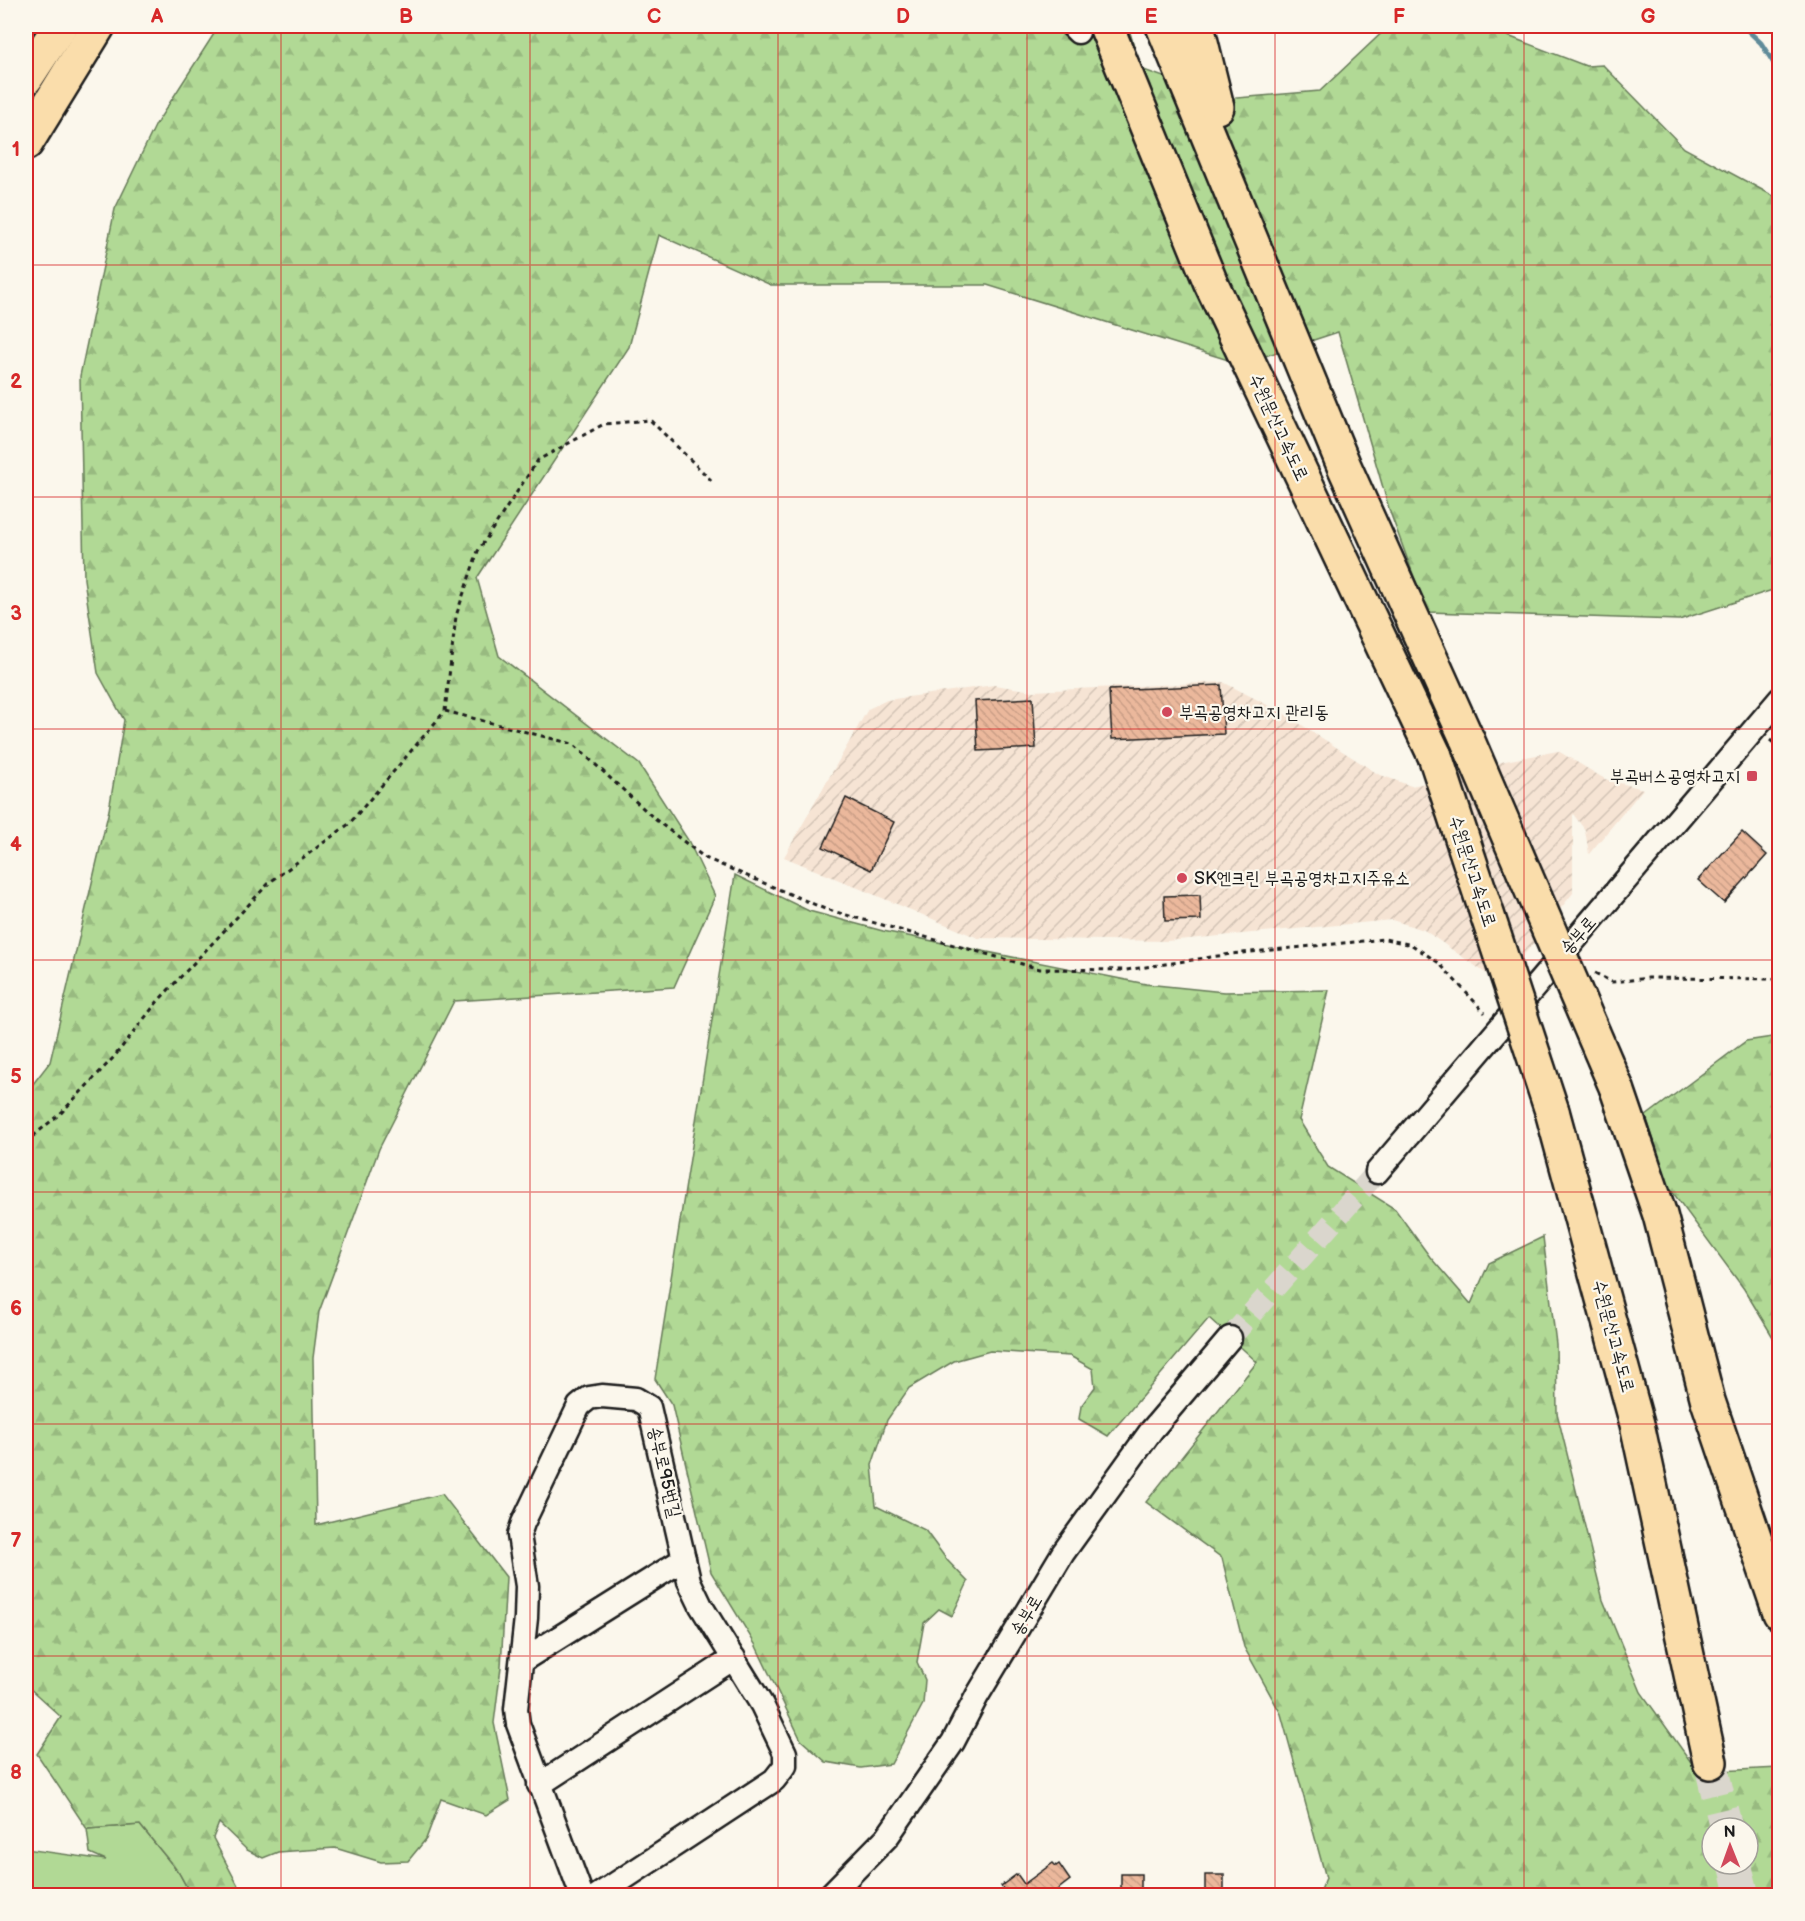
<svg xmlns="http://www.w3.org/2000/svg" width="1805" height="1921" viewBox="0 0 1805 1921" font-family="'Balsamiq Sans','Poor Story',sans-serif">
<defs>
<pattern id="industrial-furrows" width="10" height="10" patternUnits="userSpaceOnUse" patternTransform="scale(1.5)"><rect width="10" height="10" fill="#f6e4d4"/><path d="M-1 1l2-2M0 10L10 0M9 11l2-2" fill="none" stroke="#d2c3b5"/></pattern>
<pattern id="forest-firs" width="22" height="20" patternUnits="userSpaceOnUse" patternTransform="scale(1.5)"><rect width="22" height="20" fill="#b1d995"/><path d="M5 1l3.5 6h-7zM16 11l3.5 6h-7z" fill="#98ba80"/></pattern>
<pattern id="building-back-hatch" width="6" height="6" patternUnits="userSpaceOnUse" patternTransform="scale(1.5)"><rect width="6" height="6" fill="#ebb89c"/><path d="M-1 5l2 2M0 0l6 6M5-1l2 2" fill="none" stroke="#c99e86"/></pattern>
</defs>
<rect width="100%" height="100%" fill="#fbf7ec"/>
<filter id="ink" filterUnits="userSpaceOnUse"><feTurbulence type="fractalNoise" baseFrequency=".0167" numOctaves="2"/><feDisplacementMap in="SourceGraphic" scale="12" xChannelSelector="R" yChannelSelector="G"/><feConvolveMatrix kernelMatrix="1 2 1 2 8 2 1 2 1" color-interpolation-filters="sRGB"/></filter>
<g filter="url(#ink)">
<polygon fill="url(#industrial-furrows)" points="1223,682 1283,713 1378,774 1411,786 1456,777 1505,761 1558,751 1605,779 1643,789 1589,854 1585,830 1573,814 1573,893 1501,984 1424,930 1392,920 1167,941 978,938 784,857 868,709 887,700 994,685 1033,691"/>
<polygon fill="#b1d995" stroke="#667a58" stroke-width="1.5" points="140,1825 179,1873 191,1895 26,1895 26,1849 106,1860 90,1853 87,1829"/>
<g fill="url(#forest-firs)" stroke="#667a58" stroke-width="1.5" fill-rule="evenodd">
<polygon points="219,26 1128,26 1141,69 1225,99 1320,91 1389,26 1482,26 1586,66 1603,65 1684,148 1779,199 1779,588 1679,620 1427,612 1390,512 1338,332 1241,364 987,285 771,285 659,235 629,347 477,578 499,656 639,764 688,840 715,896 674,987 454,1001 379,1149 319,1312 313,1358 316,1525 442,1494 506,1577 501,1667 494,1723 510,1800 486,1815 441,1799 426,1839 408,1861 381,1862 335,1848 278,1852 263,1858 247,1850 219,1823 213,1838 243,1895 191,1895 179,1873 140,1825 87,1829 37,1754 61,1717 26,1685 26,1093 50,1062 109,810 124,720 98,673 84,579 80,376 115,209 156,124"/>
<path d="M 735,875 L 809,911 L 883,931 L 1146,984 L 1224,992 L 1329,990 L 1299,1120 L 1328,1167 L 1395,1209 L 1430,1257 L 1471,1304 L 1489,1263 L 1543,1237 L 1556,1344 L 1557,1413 L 1603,1600 L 1641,1692 L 1698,1772 L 1779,1768 L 1779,1895 L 1319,1895 L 1326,1878 L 1281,1714 L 1244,1647 L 1222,1558 L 1146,1502 L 1257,1362 L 1209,1318 L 1108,1436 L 1079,1419 L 1081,1406 L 1095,1387 L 1093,1369 L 1070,1356 L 990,1351 L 954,1361 L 909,1388 L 887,1420 L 872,1465 L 876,1506 L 925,1530 L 947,1560 L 968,1582 L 952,1616 L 939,1609 L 924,1623 L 917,1662 L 925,1680 L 923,1704 L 891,1764 L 861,1768 L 826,1762 L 801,1740 L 755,1644 L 711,1572 L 672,1405 L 655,1379 ZM 1712,1828 L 1748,1828 L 1748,1864 L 1712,1864 Z"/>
<polygon points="1779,1036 1780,1036 1779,1347 1744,1289 1668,1186 1646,1116 1746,1041"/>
</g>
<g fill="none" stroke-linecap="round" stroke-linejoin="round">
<polyline stroke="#5f8b99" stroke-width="5" points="1743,26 1761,43 1780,73"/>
</g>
<g fill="url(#building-back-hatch)" stroke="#1c1c1c" stroke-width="1.5">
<polygon points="1221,685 1224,734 1112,739 1109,690"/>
<polygon points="1033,698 1036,748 978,751 975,701"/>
<polygon points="846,798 894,822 871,870 823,847"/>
<polygon points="1742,832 1767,855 1724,903 1698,880"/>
<polygon points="1200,895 1201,920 1165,921 1164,896"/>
<polygon points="1053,1863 1056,1866 1059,1864 1070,1880 1049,1896 1008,1896 1001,1886 1017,1874 1024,1884"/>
<rect x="1121" y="1874" width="20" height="22"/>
<rect x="1205" y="1875" width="19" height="21"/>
</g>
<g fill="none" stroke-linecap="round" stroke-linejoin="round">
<polyline stroke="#dad6cd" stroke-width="22" stroke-dasharray="22 11" stroke-linecap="butt" points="1230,1338 1377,1172"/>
<g stroke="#dad6cd" stroke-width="33" stroke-dasharray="33 16" stroke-linecap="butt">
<polyline points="1710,1762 1726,1828"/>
<polyline points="1735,1864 1743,1896"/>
</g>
<defs>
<g id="minor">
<polyline points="1072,26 1078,32"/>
<polyline points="1377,1172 1780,699"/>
<polyline points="523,1660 684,1559"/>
<polyline points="539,1785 734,1658"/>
<polyline points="582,1896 518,1724 516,1709 526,1618 527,1586 519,1535 523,1523 579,1406 589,1398 602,1396 636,1399 649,1407 689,1581 701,1606 762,1705 785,1753 785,1766 774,1780 597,1896"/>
<polyline points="829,1896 887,1837 953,1742 977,1696 1063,1553 1151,1431 1230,1338"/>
</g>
<g id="highway">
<polyline points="1106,26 1210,281 1435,756"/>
<polyline points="1163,26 1344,466 1467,739"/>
<polyline points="1197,26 1217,107"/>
<polyline points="26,78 60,26"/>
<polyline points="26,143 98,26"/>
<polyline points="1617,1089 1660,1215 1708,1401 1780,1613"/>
<polyline points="1552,1111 1637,1424 1710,1762"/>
</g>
</defs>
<use href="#minor" stroke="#1c1c1c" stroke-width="27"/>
<use href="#highway" stroke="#1c1c1c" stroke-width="38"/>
<g stroke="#1c1c1c" stroke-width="3" stroke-dasharray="4.5 4.5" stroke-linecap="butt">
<polyline points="445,711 573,744 656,820 705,858 825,909 1040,969 1126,970 1231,954 1385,939 1412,945 1439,963 1485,1013"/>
<polyline points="1770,740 1780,748"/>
<polyline points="1595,973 1612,982 1648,978 1780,979"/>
<polyline points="26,1142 62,1112 114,1057 158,1001 270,882 349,824 445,711 456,616 478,551 538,460 604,424 650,420 714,483"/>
</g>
<use href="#minor" stroke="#fbf7ec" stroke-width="22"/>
<use href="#highway" stroke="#faddab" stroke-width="33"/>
<defs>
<g id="highway-bridge">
<polyline points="1467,739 1617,1089"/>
<polyline points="1435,756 1552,1111"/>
</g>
</defs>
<use href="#highway-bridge" stroke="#1c1c1c" stroke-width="38" stroke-linecap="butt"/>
<use href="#highway-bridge" stroke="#faddab" stroke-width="33"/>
</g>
</g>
<path fill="none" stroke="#d62828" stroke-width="1.5" stroke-opacity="0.55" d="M 281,26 L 281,1896M 530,26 L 530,1896M 778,26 L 778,1896M 1027,26 L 1027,1896M 1275,26 L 1275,1896M 1524,26 L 1524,1896M 26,265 L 1780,265M 26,497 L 1780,497M 26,729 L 1780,729M 26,960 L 1780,960M 26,1192 L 1780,1192M 26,1424 L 1780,1424M 26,1656 L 1780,1656"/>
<g fill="#d1495b" stroke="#fbf7ec" stroke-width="2">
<circle cx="1167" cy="712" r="6"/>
<rect x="1746" y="770" width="12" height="12" rx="3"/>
<circle cx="1182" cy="878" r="6"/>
</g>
<g text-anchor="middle" stroke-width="4.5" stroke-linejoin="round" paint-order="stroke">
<g font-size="18" fill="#1c1c1c" stroke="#fbf7ec">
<text transform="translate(1279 427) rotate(65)" y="6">수원문산고속도로</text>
<text transform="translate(1473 871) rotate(72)" y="6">수원문산고속도로</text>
<text transform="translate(1578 935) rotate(-49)" y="6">송부로</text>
<text transform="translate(1614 1336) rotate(75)" y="6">수원문산고속도로</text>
<text transform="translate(665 1472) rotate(77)" y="6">송부로95번길</text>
<text transform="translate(1026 1615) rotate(-59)" y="6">송부로</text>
</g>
<g font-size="18" fill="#1c1c1c" stroke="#fbf7ec" text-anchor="start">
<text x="1179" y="718">부곡공영차고지 관리동</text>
<text x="1740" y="782" text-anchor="end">부곡버스공영차고지</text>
<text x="1194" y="884">SK엔크린 부곡공영차고지주유소</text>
</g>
</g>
<rect width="1805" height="1921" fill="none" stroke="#fbf7ec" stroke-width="66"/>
<g transform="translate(1730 1846) rotate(359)"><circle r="28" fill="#fbf7ec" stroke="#a29f99" stroke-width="1.5"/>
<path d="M0-4.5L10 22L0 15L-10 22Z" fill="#d1495b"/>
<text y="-9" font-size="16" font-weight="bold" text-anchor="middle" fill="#1c1c1c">N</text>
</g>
<rect x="33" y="33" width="1739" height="1855" fill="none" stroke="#d62828" stroke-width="2"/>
<g font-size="20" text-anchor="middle" font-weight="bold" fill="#d62828">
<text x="157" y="23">A</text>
<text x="406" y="23">B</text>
<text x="654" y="23">C</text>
<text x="903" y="23">D</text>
<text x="1151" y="23">E</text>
<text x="1399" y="23">F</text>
<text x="1648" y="23">G</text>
<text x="16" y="156">1</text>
<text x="16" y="388">2</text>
<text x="16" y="620">3</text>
<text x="16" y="851">4</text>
<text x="16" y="1083">5</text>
<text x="16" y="1315">6</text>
<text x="16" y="1547">7</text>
<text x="16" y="1779">8</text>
</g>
</svg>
